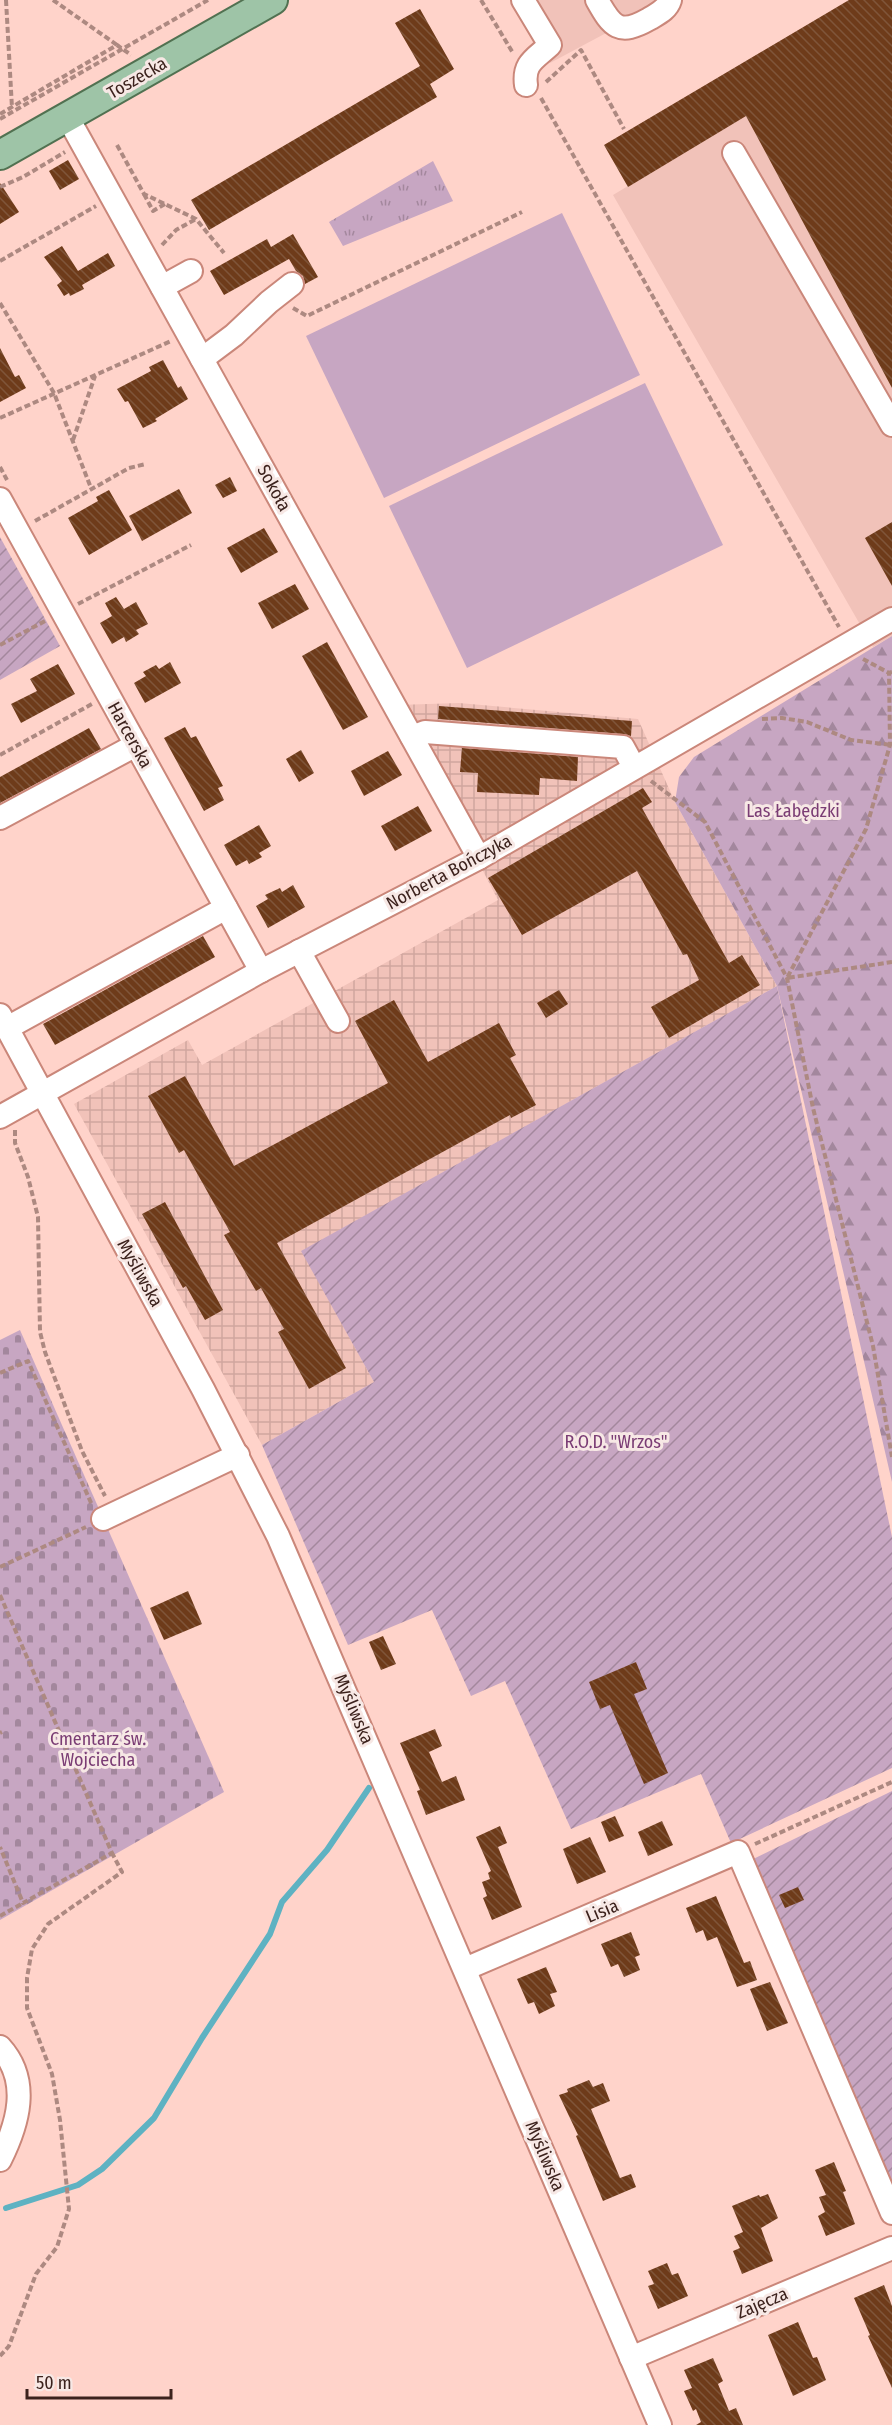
<svg xmlns="http://www.w3.org/2000/svg" width="892" height="2425" viewBox="0 0 892 2425" font-family="'Fira Sans Condensed',sans-serif">
<defs>
<pattern id="industrial-grid" width="8" height="8" patternUnits="userSpaceOnUse" patternTransform="scale(1.5)"><rect width="8" height="8" fill="#f1c2b9"/><path d="M0 4h8M4 0v8" fill="none" stroke="#d0a69f"/></pattern>
<pattern id="grass-tufts" width="24" height="20" patternUnits="userSpaceOnUse" patternTransform="scale(1.5)"><rect width="24" height="20" fill="#c7a6c2"/><path d="M3 7l-1-3M5 7V3M7 7l1-3M15 17l-1-3M17 17v-4M19 17l1-3" fill="none" stroke="#a3879d"/></pattern>
<pattern id="forest-firs" width="22" height="20" patternUnits="userSpaceOnUse" patternTransform="scale(1.5)"><rect width="22" height="20" fill="#c7a6c2"/><path d="M5 1l3.5 6h-7zM16 11l3.5 6h-7z" fill="#a3879d"/></pattern>
<pattern id="cemetery-stones" width="16" height="16" patternUnits="userSpaceOnUse" patternTransform="scale(1.5)"><rect width="16" height="16" fill="#c7a6c2"/><path d="M2 7V4a2 2 0 0 1 4 0v3zM10 15v-3a2 2 0 0 1 4 0v3z" fill="#a3879d"/></pattern>
<pattern id="garden-furrows" width="10" height="10" patternUnits="userSpaceOnUse" patternTransform="scale(1.5)"><rect width="10" height="10" fill="#c7a6c2"/><path d="M-1 1l2-2M0 10L10 0M9 11l2-2" fill="none" stroke="#a3879d"/></pattern>
<pattern id="building-back-hatch" width="6" height="6" patternUnits="userSpaceOnUse" patternTransform="scale(1.5)"><rect width="6" height="6" fill="#6e3b1a"/><path d="M-1 5l2 2M0 0l6 6M5-1l2 2" fill="none" stroke="#7f553a"/></pattern>
</defs>
<rect width="100%" height="100%" fill="#ffd3ca"/>
<g fill="#f1c2b9">
<polygon points="512,0 668,0 550,63"/>
<polygon points="849,0 892,0 892,636 873,647 613,195 628,186 604,145"/>
</g>
<polygon fill="url(#industrial-grid)" points="459,703 638,719 675,802 777,986 302,1251 374,1382 262,1445 74,1104 188,1040 202,1065 498,900 397,705"/>
<polygon fill="url(#grass-tufts)" points="433,161 453,201 343,246 329,222"/>
<polygon fill="url(#forest-firs)" points="892,636 892,1482 777,986 675,802 679,777 694,757"/>
<polygon fill="url(#cemetery-stones)" points="20,1330 224,1792 0,1920 0,1340"/>
<g fill="url(#garden-furrows)">
<polygon points="0,537 60,646 0,680"/>
<polygon points="777,986 892,1537 892,1768 731,1843 701,1774 571,1829 505,1681 471,1696 432,1610 348,1645 262,1445 374,1382 301,1251"/>
<polygon points="892,1791 892,2225 741,1865"/>
</g>
<g fill="#c7a6c2">
<polygon points="562,213 640,375 384,498 306,336"/>
<polygon points="645,383 723,545 467,668 389,506"/>
</g>
<g fill="none" stroke-linecap="round" stroke-linejoin="round">
<polyline stroke="#5eb2c2" stroke-width="6" points="6,2208 78,2185 102,2169 154,2118 202,2038 270,1934 282,1902 327,1850 369,1788"/>
</g>
<g fill="url(#building-back-hatch)">
<polygon points="849,0 892,0 892,388 746,116 628,187 604,145"/>
<polygon points="420,9 454,69 430,84 437,97 209,230 191,200 420,66 395,23"/>
<polygon points="68,160 79,179 60,190 49,171"/>
<polygon points="0,183 19,212 0,224"/>
<polygon points="293,234 318,277 305,284 303,276 296,271 289,259 224,295 210,271 267,239 271,247"/>
<polygon points="62,246 78,271 108,253 115,266 82,285 84,289 70,296 69,293 64,296 57,285 62,281 44,257"/>
<polygon points="0,348 15,377 19,375 26,388 0,402"/>
<polygon points="163,360 178,388 181,386 188,399 155,419 157,421 143,428 128,401 125,402 117,389 151,371 149,367"/>
<polygon points="230,477 237,491 223,498 215,485"/>
<polygon points="179,489 192,513 142,541 129,516"/>
<polygon points="109,490 132,530 89,555 68,518 98,501 96,497"/>
<polygon points="892,522 892,586 865,538"/>
<polygon points="264,528 278,552 241,573 227,548"/>
<polygon points="295,584 309,609 272,629 258,603"/>
<polygon points="116,597 124,609 136,602 148,624 136,630 139,634 126,642 124,637 112,644 100,623 112,616 105,603"/>
<polygon points="327,642 368,717 343,730 302,656"/>
<polygon points="170,662 181,683 145,703 134,683 146,676 143,672 156,665 159,669"/>
<polygon points="58,664 75,694 21,723 11,704 37,691 30,679"/>
<polygon points="439,706 632,721 631,736 624,734 438,719"/>
<polygon points="185,727 191,738 196,736 223,786 218,788 224,800 204,811 164,738"/>
<polygon points="89,728 101,749 0,803 0,777"/>
<polygon points="462,748 578,757 577,781 540,778 539,795 477,792 478,773 460,772"/>
<polygon points="301,750 314,773 299,782 286,759"/>
<polygon points="388,751 402,775 364,796 351,771"/>
<polygon points="643,788 652,802 642,808 729,963 742,955 760,985 669,1038 651,1007 699,980 687,954 683,955 637,871 522,935 488,878"/>
<polygon points="418,806 432,831 395,851 381,826"/>
<polygon points="259,825 271,846 259,853 262,857 249,864 247,860 236,866 224,845"/>
<polygon points="293,885 305,907 268,928 256,906 268,899 265,895 280,888 282,892"/>
<polygon points="203,936 215,957 55,1045 43,1024"/>
<polygon points="559,990 568,1004 546,1018 537,1003"/>
<polygon points="394,1000 428,1062 499,1023 516,1055 510,1058 536,1105 511,1118 510,1115 277,1243 346,1368 309,1389 278,1332 284,1329 261,1288 256,1291 224,1235 230,1232 184,1150 179,1153 148,1096 185,1076 234,1166 388,1083 355,1021"/>
<polygon points="165,1202 223,1310 205,1320 186,1286 183,1288 142,1214"/>
<polygon points="188,1591 202,1624 164,1640 150,1608"/>
<polygon points="383,1636 396,1664 381,1670 369,1642"/>
<polygon points="636,1662 647,1689 634,1694 668,1773 644,1784 610,1705 600,1709 589,1682"/>
<polygon points="435,1729 442,1746 429,1752 442,1782 456,1776 465,1800 426,1815 417,1791 420,1790 400,1743"/>
<polygon points="615,1816 624,1836 609,1842 601,1822"/>
<polygon points="662,1821 673,1845 648,1856 638,1832"/>
<polygon points="500,1826 507,1843 498,1847 522,1907 492,1920 483,1898 487,1896 482,1882 490,1879 488,1873 491,1871 476,1837"/>
<polygon points="590,1837 606,1872 577,1884 563,1849"/>
<polygon points="798,1887 804,1900 785,1908 779,1895"/>
<polygon points="716,1896 744,1963 750,1961 757,1980 737,1987 717,1937 707,1941 703,1930 696,1933 686,1908"/>
<polygon points="631,1932 640,1955 635,1957 640,1970 624,1977 618,1964 611,1967 601,1944"/>
<polygon points="546,1967 557,1992 550,1994 555,2006 539,2014 534,2002 528,2004 517,1979"/>
<polygon points="770,1982 788,2023 767,2031 750,1989"/>
<polygon points="589,2080 593,2087 603,2083 610,2101 591,2109 620,2178 631,2174 636,2187 603,2201 576,2136 578,2135 559,2095 568,2092 567,2089"/>
<polygon points="834,2162 846,2191 843,2192 855,2224 826,2236 818,2216 825,2212 819,2197 826,2195 815,2170"/>
<polygon points="768,2194 778,2218 761,2228 773,2261 742,2274 733,2251 740,2248 734,2236 743,2232 732,2206 759,2195 760,2197"/>
<polygon points="667,2263 672,2275 678,2273 688,2296 658,2309 648,2286 654,2284 648,2271"/>
<polygon points="884,2285 892,2306 892,2388 868,2336 870,2335 854,2298"/>
<polygon points="798,2322 813,2358 817,2357 826,2380 793,2396 768,2335"/>
<polygon points="713,2358 723,2381 718,2384 729,2411 736,2408 743,2425 696,2425 701,2422 696,2409 693,2411 684,2391 692,2388 684,2370"/>
</g>
<g fill="none" stroke-linecap="round" stroke-linejoin="round">
<defs>
<g id="minor">
<path d="M 523,0 L 550,45 C 535,59 523,63 526,85"/>
<path d="M 597,0 C 612,27 619,36 649,19 C 657,14 667,10 670,0"/>
<polyline points="68,118 479,858"/>
<polyline points="734,153 892,425"/>
<polyline points="162,287 191,271"/>
<polyline points="202,359 234,335 269,302 292,284"/>
<polyline points="0,499 261,971"/>
<polyline points="412,737 425,732 623,747 634,767"/>
<polyline points="0,818 136,745"/>
<polyline points="299,951 338,1021"/>
<polyline points="0,1015 203,1389 278,1536 660,2425"/>
<polyline points="7,1028 226,908"/>
<polyline points="0,1117 261,971 479,858 892,619"/>
<polyline points="103,1519 238,1455"/>
<polyline points="465,1969 738,1852 892,2213"/>
<path d="M 0,2047 C 31,2081 18,2124 0,2160"/>
<polyline points="631,2358 892,2248"/>
</g>
<polyline id="major" points="0,155 273,0"/>
</defs>
<use href="#minor" stroke="#ca877a" stroke-width="26"/>
<use href="#major" stroke="#517151" stroke-width="32"/>
<g stroke="#ad8981" stroke-width="4" stroke-dasharray="6 3" stroke-linecap="butt">
<polyline points="6,0 12,108"/>
<polyline points="53,0 117,45"/>
<polyline points="481,0 513,53"/>
<polyline points="546,82 581,50 624,129"/>
<polyline points="541,98 839,627"/>
<polyline points="0,114 117,45 131,55"/>
<polyline points="0,119 208,0"/>
<polyline points="117,145 144,194 196,219 224,253"/>
<polyline points="0,187 23,177 65,152"/>
<polyline points="144,194 153,211 165,204"/>
<polyline points="162,245 176,230 196,219"/>
<polyline points="0,261 96,206"/>
<polyline points="0,303 54,393 91,488"/>
<polyline points="293,308 307,316 522,212"/>
<polyline points="0,418 171,341"/>
<polyline points="73,440 95,376"/>
<polyline points="0,467 7,480"/>
<polyline points="35,521 129,468 146,464"/>
<polyline points="78,604 191,545"/>
<polyline points="0,645 47,620"/>
<polyline points="863,659 889,673"/>
<polyline points="892,672 889,673 890,745 866,829 787,978 892,962"/>
<polyline points="762,719 782,718 807,722 851,740 891,745"/>
<polyline points="0,755 92,704"/>
<polyline points="651,781 705,822 787,978 813,1108 873,1346 892,1457"/>
<polyline points="15,1130 15,1143 28,1177 38,1217 40,1332 45,1352 82,1451 105,1496"/>
<polyline points="0,1373 28,1361 92,1505"/>
<polyline points="0,1567 86,1527"/>
<polyline points="0,1595 112,1853 23,1903 0,1847"/>
<polyline points="0,1733 2,1732"/>
<polyline points="755,1844 892,1782"/>
<polyline points="0,1916 23,1903"/>
<polyline points="0,2356 9,2346 36,2274 57,2247 69,2209 60,2120 52,2074 27,2008 27,1978 32,1949 48,1924 122,1872 112,1853"/>
</g>
<use href="#minor" stroke="#fff" stroke-width="22"/>
<use href="#major" stroke="#9ec4a7" stroke-width="28"/>
</g>
<g text-anchor="middle" stroke-width="6" stroke-linejoin="round" paint-order="stroke">
<g font-size="18" fill="#3c221d" stroke="#f7e8e5">
<text transform="translate(137 78) rotate(-30)" y="6">Toszecka</text>
<text transform="translate(274 488) rotate(61)" y="6">Sokoła</text>
<text transform="translate(130 735) rotate(61)" y="6">Harcerska</text>
<text transform="translate(449 872) rotate(-28)" y="6">Norberta Bończyka</text>
<text transform="translate(140 1273) rotate(61)" y="6">Myśliwska</text>
<text transform="translate(354 1709) rotate(67)" y="6">Myśliwska</text>
<text transform="translate(602 1911) rotate(-23)" y="6">Lisia</text>
<text transform="translate(545 2156) rotate(67)" y="6">Myśliwska</text>
<text transform="translate(762 2303) rotate(-23)" y="6">Zajęcza</text>
</g>
<g font-size="18" fill="#7a3c74" stroke="#f7e8e5">
<text x="793" y="817">Las Łabędzki</text>
<text x="616" y="1448">R.O.D. "Wrzos"</text>
<text x="98" y="1745">Cmentarz św.<tspan x="98" dy="21">Wojciecha</tspan></text>
</g>
</g>
<path d="M27 2389v9h144v-9" fill="none" stroke="#3c221d" stroke-width="3"/>
<text x="36" y="2389" font-size="18" fill="#3c221d" stroke="#f7e8e5" stroke-width="4.5" paint-order="stroke">50 m</text>
</svg>
